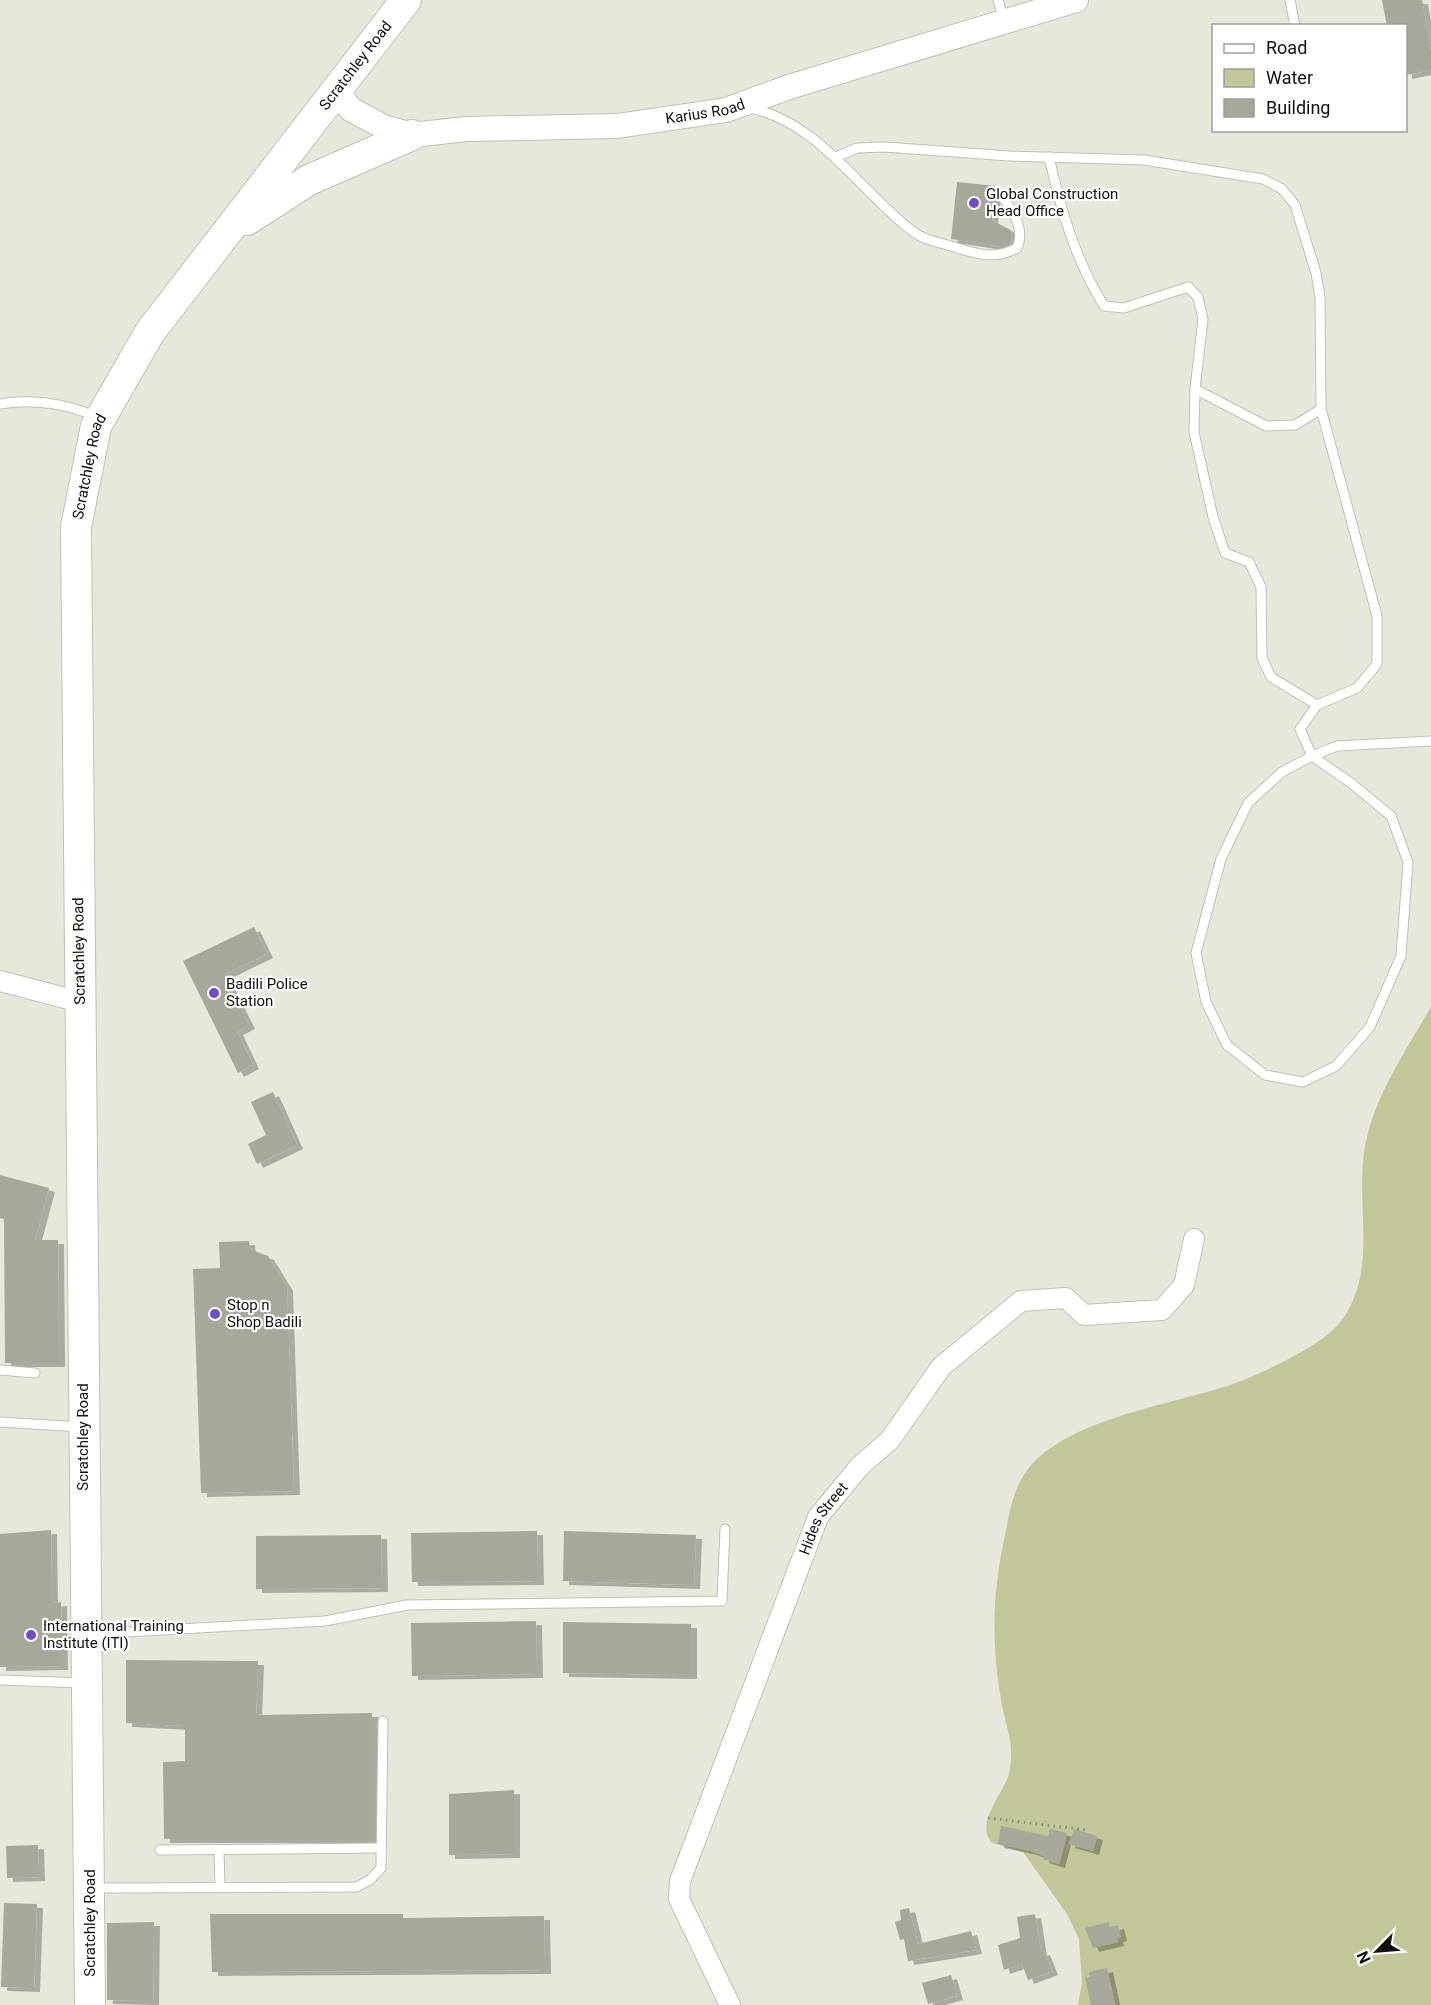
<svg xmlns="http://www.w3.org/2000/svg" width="1431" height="2005" viewBox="0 0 1431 2005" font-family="Roboto,sans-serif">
<defs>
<filter id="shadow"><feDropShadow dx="6" dy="4" stdDeviation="0" flood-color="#0004"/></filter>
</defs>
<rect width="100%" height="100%" fill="#e7e8dc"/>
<path fill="#c3c696" d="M 1431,1007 L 1431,2005 L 1078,2005 L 1082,1983 L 1079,1939 L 1067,1914 L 1023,1852 L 992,1843 C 974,1823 1004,1793 1009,1774 C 1012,1760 1012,1745 1008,1731 C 992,1669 990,1607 1003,1545 C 1009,1518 1011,1491 1028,1469 C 1065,1422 1160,1406 1214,1390 C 1245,1381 1275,1367 1303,1351 C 1316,1343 1331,1334 1341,1321 C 1378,1272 1356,1209 1364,1153 C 1371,1101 1405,1052 1431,1007 Z"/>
<g fill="#a7a89c" filter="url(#shadow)">
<polygon points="1382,0 1422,0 1431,53 1431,70 1406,75 1406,26 1387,26"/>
<polygon points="957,182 996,186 992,220 1012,231 1011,244 1003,247 951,239"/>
<polygon points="254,927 267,954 224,975 249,1025 237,1031 253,1065 238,1073 183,961"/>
<polygon points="273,1092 297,1145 257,1164 248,1144 266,1135 251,1102"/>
<polygon points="0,1175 49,1188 35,1240 58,1240 59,1363 5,1363 4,1219 0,1218"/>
<polygon points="249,1241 250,1249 268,1256 287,1287 294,1491 201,1493 193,1269 220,1268 219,1242"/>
<polygon points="51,1530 52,1603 61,1602 62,1666 0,1667 0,1534"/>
<polygon points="537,1531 538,1581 412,1582 411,1533"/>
<polygon points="564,1531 696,1535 694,1585 563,1581"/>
<polygon points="381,1535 382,1588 256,1589 256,1536"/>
<polygon points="536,1621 537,1674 412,1676 411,1623"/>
<polygon points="563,1622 691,1624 691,1675 563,1673"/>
<polygon points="126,1660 258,1661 256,1715 372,1713 372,1839 164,1839 163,1762 185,1761 185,1726 126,1723"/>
<polygon points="514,1790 514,1854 449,1855 449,1794"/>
<polygon points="1001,1826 1048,1836 1050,1829 1067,1833 1059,1864 1043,1859 1044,1856 1031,1851 998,1844"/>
<polygon points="1074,1829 1097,1836 1093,1851 1069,1844"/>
<polygon points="38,1845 39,1877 7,1878 6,1846"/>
<polygon points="4,1903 37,1904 34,1988 1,1987"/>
<polygon points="909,1908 918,1944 971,1931 976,1950 908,1961 904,1939 900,1940 895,1922 901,1920 900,1910"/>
<polygon points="210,1914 403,1914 403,1918 544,1916 545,1970 212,1972"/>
<polygon points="1035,1914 1041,1952 1044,1951 1052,1971 1028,1980 1022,1964 1004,1970 998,1945 1020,1938 1017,1917"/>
<polygon points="154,1922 153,2001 107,2000 107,1923"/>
<polygon points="1109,1922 1110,1927 1118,1925 1121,1937 1117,1938 1118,1942 1093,1948 1085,1928"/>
<polygon points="1107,1968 1115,2005 1091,2005 1085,1978 1090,1977 1089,1972"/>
<polygon points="951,1975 957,1996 928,2004 922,1983"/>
</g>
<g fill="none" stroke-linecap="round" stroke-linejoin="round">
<defs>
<g id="service">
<polyline points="998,0 1004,20"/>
<polyline points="1290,0 1295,26"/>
<path d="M 750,108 C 808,120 844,169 885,207 C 896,217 907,229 920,236 C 932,242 947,244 960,249 C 981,255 997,259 1017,248 C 1025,230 1014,212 1003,198"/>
<polyline points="836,157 857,148 885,147 1009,156 1144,160 1263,179 1282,189 1295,205 1316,273 1320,297 1321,409 1377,616 1377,664 1357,688 1317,705 1300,729 1312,756 1351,783 1391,816 1408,862 1401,956 1370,1027 1336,1066 1303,1082 1265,1075 1227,1045 1206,1002 1196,953 1221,859 1248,803 1282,772 1312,756 1337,746 1431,741"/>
<path d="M 1049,157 C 1061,210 1075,259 1104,306 L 1124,308 L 1188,287 L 1198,297 L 1203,319 L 1195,389 L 1194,432 L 1213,517 L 1225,553 L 1249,562 L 1261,587 L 1262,658 L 1271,677 L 1317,705"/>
<polyline points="1195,389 1266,426 1295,425 1321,409"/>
<path d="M 0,404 C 32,398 68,404 97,417"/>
<polyline points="0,1370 35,1373"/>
<polyline points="0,1422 81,1427"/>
<polyline points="90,1634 325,1621 407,1605 722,1601 725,1529"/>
<polyline points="0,1680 83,1683"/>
<polyline points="160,1850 381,1848"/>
<polyline points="219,1850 220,1887"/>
<polyline points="92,1888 356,1887 370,1880 381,1868 383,1721"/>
</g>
<g id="minor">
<polyline points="0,981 80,1002"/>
<path id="s1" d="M 730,2005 L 679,1899 L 680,1881 L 818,1517 L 860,1466 L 890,1440 L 941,1367 L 1021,1301 L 1066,1298 L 1084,1315 L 1162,1310 L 1184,1285 L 1194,1239"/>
</g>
<g id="tertiary">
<path id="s2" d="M 340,87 L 344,102 L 352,110 L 384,127 L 412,135 L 466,129 L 617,126 L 726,110 L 789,87 L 1076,0"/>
</g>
<g id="primary">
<polyline points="247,220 309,180 412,135"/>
<path id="s3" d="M 90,2005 L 76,527 L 96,426 L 150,332 L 406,0"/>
</g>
</defs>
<use href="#service" stroke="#c0c1b5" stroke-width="11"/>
<use href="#minor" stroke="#c0c1b5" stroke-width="22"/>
<use href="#tertiary" stroke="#c0c1b5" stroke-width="26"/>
<use href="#primary" stroke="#c0c1b5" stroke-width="32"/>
<polyline stroke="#898a81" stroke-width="3" stroke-dasharray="1.5 4.5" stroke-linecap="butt" points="988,1818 1087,1830"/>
<use href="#service" stroke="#fff" stroke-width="9"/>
<use href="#minor" stroke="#fff" stroke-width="20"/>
<use href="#tertiary" stroke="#fff" stroke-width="24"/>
<use href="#primary" stroke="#fff" stroke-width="30"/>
</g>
<g fill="#6d4ec8" stroke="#fff" stroke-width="2">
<circle cx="974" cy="203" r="6"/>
<circle cx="214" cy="993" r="6"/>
<circle cx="215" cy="1314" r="6"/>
<circle cx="31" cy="1635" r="6"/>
</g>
<g text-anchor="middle" stroke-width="4.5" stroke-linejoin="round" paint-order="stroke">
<g font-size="15" fill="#0f100c" stroke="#fff">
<text dy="5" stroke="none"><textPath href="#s3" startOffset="2026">Scratchley Road</textPath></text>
<text dy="5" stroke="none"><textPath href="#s2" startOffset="387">Karius Road</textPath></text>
<text dy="5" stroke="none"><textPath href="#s3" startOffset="1540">Scratchley Road</textPath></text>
<text transform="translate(79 951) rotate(-91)" y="5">Scratchley Road</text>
<text transform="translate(83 1437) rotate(-90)" y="5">Scratchley Road</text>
<text dy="5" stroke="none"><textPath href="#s1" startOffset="526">Hides Street</textPath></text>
<text transform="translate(90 1923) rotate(-90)" y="5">Scratchley Road</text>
</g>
<g font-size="15" fill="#0f100c" stroke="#fff" text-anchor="start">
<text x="986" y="199">Global Construction<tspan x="986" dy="17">Head Office</tspan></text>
<text x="226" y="989">Badili Police<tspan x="226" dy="17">Station</tspan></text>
<text x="227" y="1310">Stop n<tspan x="227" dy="17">Shop Badili</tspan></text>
<text x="43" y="1631">International Training<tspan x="43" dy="17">Institute (ITI)</tspan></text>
</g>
</g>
<rect x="1212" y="24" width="195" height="108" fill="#ffffff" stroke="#9f9f9e" stroke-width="1.5"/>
<rect x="1224" y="44" width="30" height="9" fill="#ffffff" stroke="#9f9f9e" stroke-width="1.5"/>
<text x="1266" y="54" font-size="18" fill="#0f100c">Road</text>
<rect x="1224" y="69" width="30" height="18" fill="#c3c696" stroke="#9f9f9e" stroke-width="1.5"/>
<text x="1266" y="84" font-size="18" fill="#0f100c">Water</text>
<rect x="1224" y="99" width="30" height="18" fill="#a7a89c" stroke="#9f9f9e" stroke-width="1.5"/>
<text x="1266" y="114" font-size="18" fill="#0f100c">Building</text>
<g transform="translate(1377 1951) rotate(245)" stroke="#ffffff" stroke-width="4.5" paint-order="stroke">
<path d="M0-4.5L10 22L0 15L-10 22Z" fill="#0f100c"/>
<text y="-9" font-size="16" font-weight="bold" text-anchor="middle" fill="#0f100c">N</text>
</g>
</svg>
